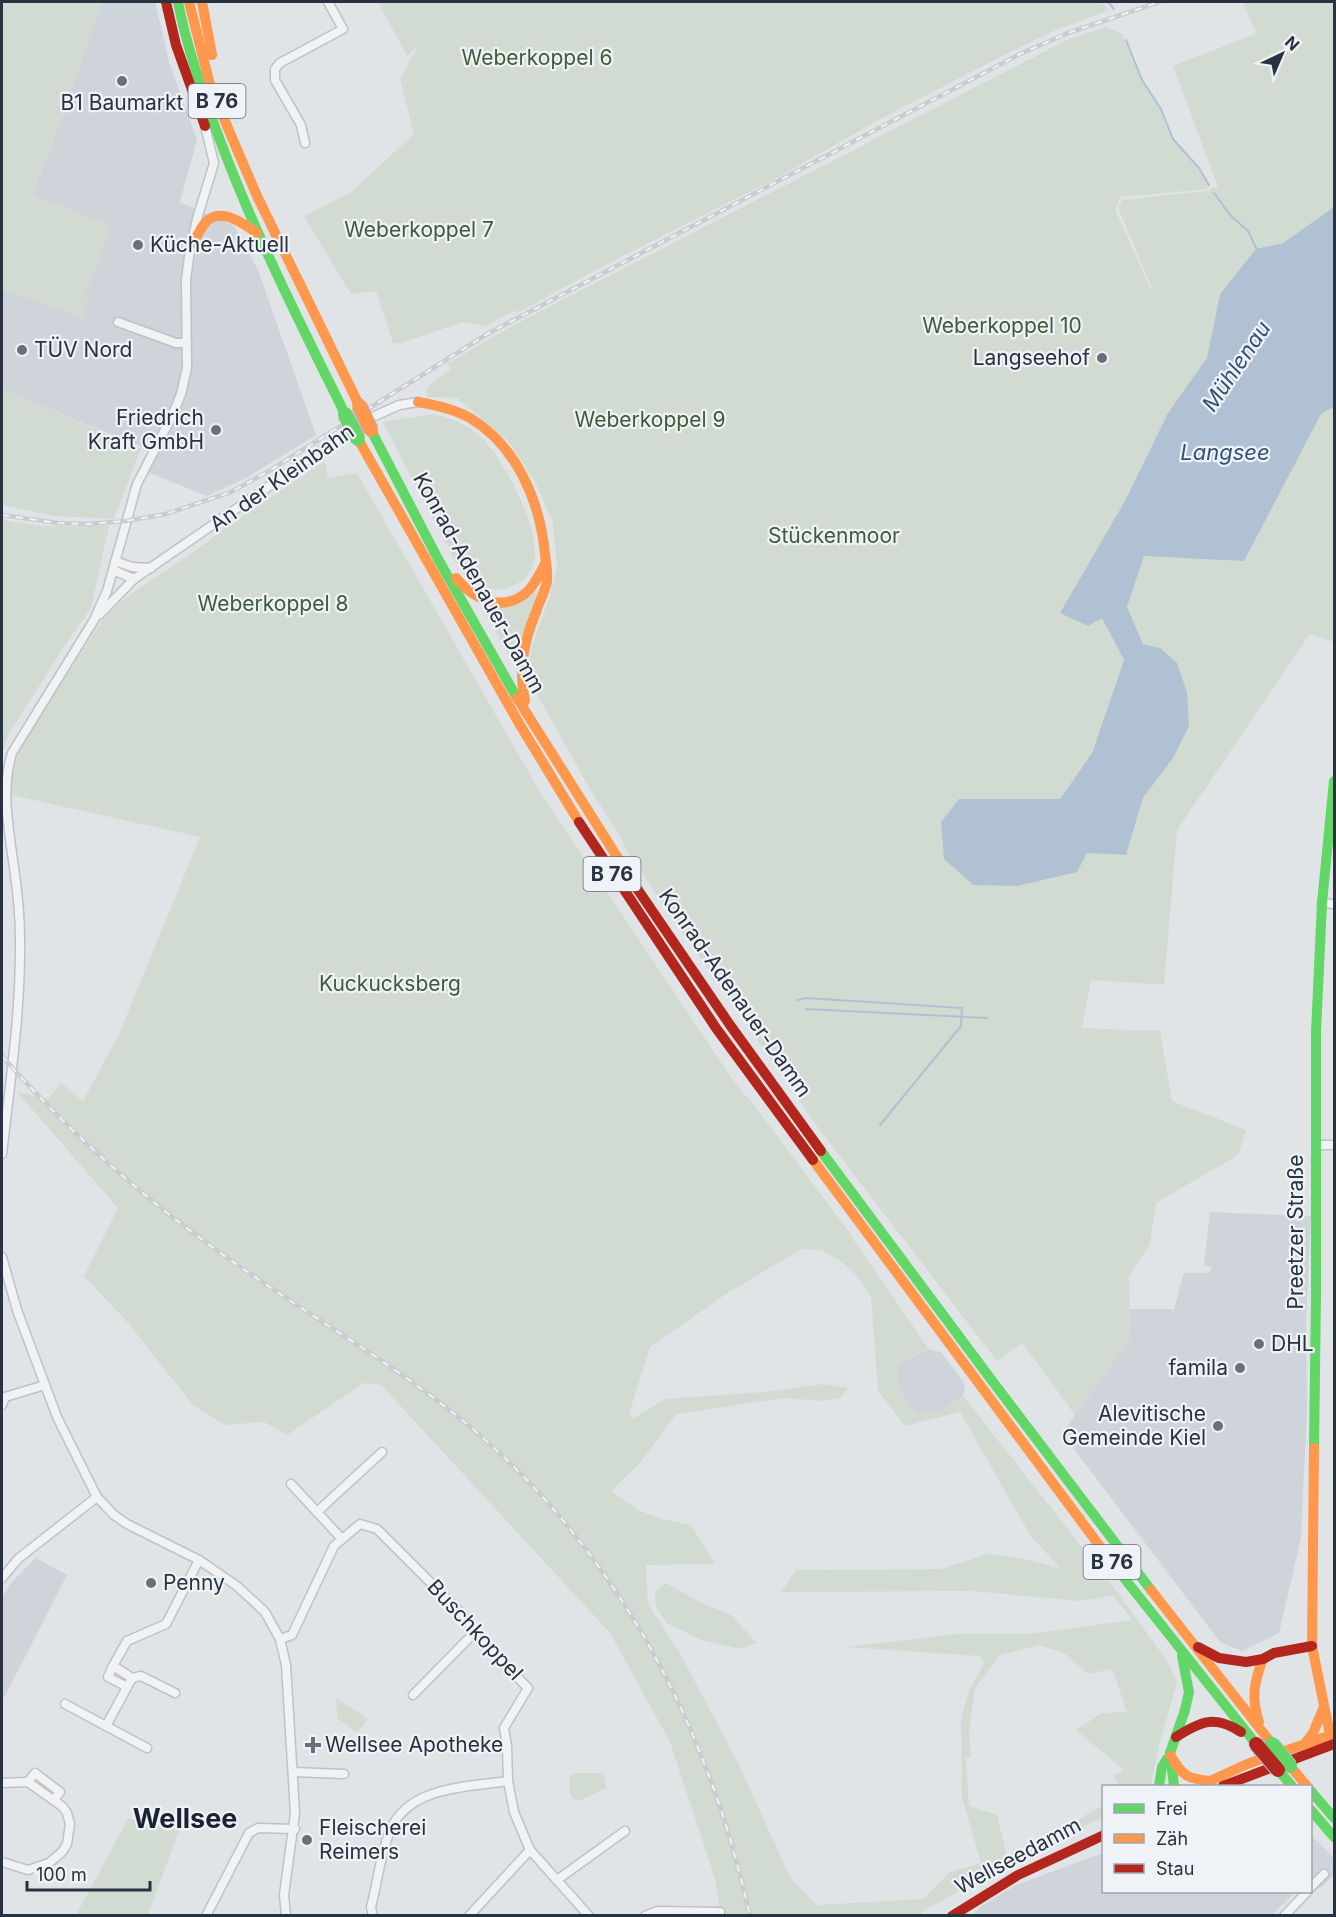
<svg xmlns="http://www.w3.org/2000/svg" width="1336" height="1917" viewBox="0 0 1336 1917" font-family="Inter,sans-serif">
<rect width="100%" height="100%" fill="#e1e4e7"/>
<g fill="#cfd3da">
<polygon points="102,2 155,2 169,62 197,140 180,202 234,226 258,270 316,435 248,477 207,496 143,470 152,451 2,390 2,289 83,317 84,298 32,195 52,145"/>
<polygon points="1210,1212 1311,1216 1306,1324 1307,1409 1301,1538 1279,1633 1242,1651 1220,1642 1062,1433 1130,1339 1130,1309 1174,1309 1184,1273 1210,1273 1211,1267 1204,1265"/>
<polygon points="928,1349 941,1352 965,1384 963,1396 942,1411 917,1412 898,1389 898,1363"/>
<polygon points="36,1558 67,1575 4,1698 2,1696 2,1597 12,1582"/>
<polygon points="1310,1834 1334,1858 1334,1875 1320,1888 1311,1878"/>
<polygon points="1103,1853 1104,1892 1296,1892 1272,1915 975,1915 975,1912 980,1907 1016,1885"/>
</g>
<g fill="#d2dbd2" fill-rule="evenodd">
<polygon points="2,2 102,2 52,145 32,194 112,226 84,298 89,300 83,318 2,289"/>
<polygon points="378,2 1102,2 1109,10 1054,31 1012,51 873,123 779,177 611,262 517,313 516,310 485,326 463,322 401,343 393,343 376,291 351,294 304,216 351,192 414,134 400,78 419,45 407,56"/>
<polygon points="1243,2 1334,2 1334,207 1283,243 1256,249 1220,294 1207,358 1168,413 1125,501 1102,617 1124,660 1092,753 1060,799 959,799 1087,853 1126,855 1143,798 1173,758 1160,648 1143,644 1127,608 1144,556 1174,558 1321,414 1334,407 1334,642 1310,634 1177,830 1164,985 1091,980 1082,1028 1160,1031 1172,1101 1246,1130 1238,1155 1156,1203 1150,1244 1129,1277 1130,1339 1075,1415 1022,1343 997,1361 816,1125 628,853 617,831 590,789 535,691 529,670 531,649 550,595 557,566 553,523 534,479 507,440 457,398 426,397 428,386 451,369 447,364 510,327 1067,40 1105,27 1121,33 1142,80 1161,109 1173,139 1199,168 1209,185 1208,189 1121,197 1115,209 1150,288 1152,288 1118,208 1122,200 1206,191 1218,187 1173,66 1255,34 1255,30"/>
<polygon points="2,390 141,448 114,519 54,516 2,505"/>
<path d="M 434,414 C 449,418 462,422 475,432 C 501,452 535,519 535,552 C 536,587 491,601 468,578 C 456,566 448,547 440,531 C 420,495 402,458 383,422 Z"/>
<path d="M 325,461 L 328,478 L 357,473 L 540,792 L 735,1083 L 755,1106 L 843,1224 L 928,1348 L 898,1363 L 898,1389 L 917,1412 L 942,1411 L 963,1396 L 1116,1590 L 1167,1661 L 1177,1682 L 1159,1746 L 1151,1785 L 1120,1786 L 1113,1776 L 1124,1770 L 1076,1730 L 1102,1713 L 1127,1712 L 1112,1669 L 1088,1674 L 1064,1653 L 1039,1645 L 1000,1655 L 975,1689 L 969,1732 L 971,1757 L 966,1758 L 969,1806 L 997,1815 L 1009,1864 L 928,1908 L 919,1915 L 720,1915 L 716,1882 L 670,1742 L 610,1633 L 381,1385 L 364,1383 L 287,1435 L 264,1422 L 225,1425 L 193,1405 L 129,1324 L 84,1276 L 118,1208 L 17,1092 L 48,1099 L 61,1083 L 83,1101 L 119,1034 L 200,837 L 11,795 L 11,775 L 21,746 L 100,623 C 133,584 182,566 219,532 ZM 802,1249 L 821,1250 L 842,1262 L 856,1275 L 871,1296 L 878,1391 L 905,1426 L 960,1412 L 1030,1535 L 1060,1568 L 1020,1558 L 988,1554 L 941,1569 L 796,1570 L 781,1592 L 971,1591 L 1080,1601 L 1113,1595 L 1132,1620 L 1029,1634 L 957,1634 L 845,1647 L 980,1656 L 984,1663 L 968,1693 L 961,1720 L 962,1798 L 981,1863 L 950,1872 L 923,1899 L 816,1905 L 790,1877 L 739,1765 L 681,1655 L 648,1604 L 646,1565 L 715,1564 L 691,1525 L 663,1519 L 640,1511 L 611,1491 L 641,1462 L 676,1414 L 785,1398 L 823,1401 L 840,1398 L 848,1388 L 824,1384 L 764,1392 L 666,1399 L 634,1418 L 629,1414 L 650,1347 L 729,1292 Z"/>
<path d="M 2,519 C 36,529 74,526 109,526 L 91,608 L 60,653 L 8,735 L 2,756 Z"/>
<polygon points="538,590 514,662 512,662 482,606"/>
<polygon points="666,1583 700,1602 731,1615 757,1643 740,1649 701,1640 667,1623 656,1608 655,1591"/>
<polygon points="336,1698 368,1719 357,1733 337,1718"/>
<polygon points="575,1773 604,1773 606,1788 582,1800 574,1799 570,1795 569,1777"/>
<polygon points="1103,1805 1103,1817 1024,1856 1037,1844"/>
<polygon points="128,1819 181,1825 148,1915 76,1915"/>
</g>
<polygon fill="#afc1d2" points="1334,207 1334,407 1321,414 1244,561 1144,556 1127,607 1143,644 1160,648 1177,663 1187,692 1189,726 1173,758 1143,798 1126,855 1087,853 1077,872 1017,886 973,885 944,859 941,822 959,799 1060,799 1092,753 1124,660 1102,618 1088,626 1060,613 1125,501 1168,413 1207,358 1220,294 1256,249 1283,243"/>
<g fill="none" stroke-linecap="round" stroke-linejoin="round">
<g stroke="#afc1d2" stroke-width="2">
<polyline points="1108,2 1114,9"/>
<polyline points="1126,40 1142,80 1161,109 1173,139 1199,168 1209,185"/>
<polyline points="1214,193 1231,216 1248,231 1257,250"/>
<polyline points="797,1000 806,998 962,1008 961,1026 880,1125"/>
<polyline points="806,1009 987,1018"/>
</g>
<defs>
<g id="street">
<polyline points="305,143 301,125 275,80 275,69 280,63 343,29 328,2"/>
<polyline points="118,322 176,343 187,343"/>
<polyline points="115,561 132,567 151,568"/>
<polyline points="113,570 134,579"/>
<polyline points="99,615 134,579 364,421 399,405 418,402"/>
<polyline points="1322,903 1334,904"/>
<polyline points="1317,1145 1334,1145"/>
<path d="M 2,1154 C 10,1083 21,1011 20,939 C 20,918 18,896 15,875 C 10,835 0,792 12,753 L 94,620 L 107,591 L 137,484 L 173,414 L 181,394 L 187,368 L 186,280 L 189,257 L 197,219 L 214,163 L 205,126"/>
<polyline points="2,1257 17,1310 57,1417 97,1497 114,1515 127,1524 199,1560 237,1586 265,1612 280,1639 286,1665 295,1813 284,1895 286,1916"/>
<polyline points="2,1405 5,1397 45,1385"/>
<polyline points="291,1484 342,1539"/>
<polyline points="317,1512 382,1452"/>
<polyline points="2,1578 19,1558 97,1497"/>
<polyline points="280,1639 292,1635 334,1546 360,1524 377,1529 450,1602 465,1618 474,1633 528,1688 504,1728 507,1746 508,1781 514,1812 530,1850 589,1916"/>
<polyline points="113,1666 108,1677 127,1687"/>
<polyline points="132,1678 141,1676 175,1693"/>
<polyline points="413,1695 474,1633"/>
<polyline points="65,1704 106,1726 132,1678 113,1666 127,1641 166,1624 199,1560"/>
<polyline points="106,1726 147,1748"/>
<polyline points="293,1772 344,1774"/>
<polyline points="28,1782 35,1773 60,1792 54,1800"/>
<polyline points="2,1783 28,1782 63,1807 67,1813 70,1824 67,1844 62,1852 49,1863 28,1870 2,1862"/>
<polyline points="557,1880 625,1831"/>
<polyline points="1310,1888 1324,1874"/>
<polyline points="206,1916 249,1833 258,1828 295,1829"/>
<path d="M 373,1916 L 371,1907 C 377,1885 381,1851 390,1831 C 408,1786 468,1787 508,1781"/>
<polyline points="469,1916 530,1850"/>
<polyline points="645,1916 657,1911 720,1912"/>
<polyline points="1284,1916 1307,1892"/>
</g>
</defs>
<use href="#street" stroke="#bfc2c5" stroke-width="11"/>
<use href="#street" stroke="#f1f2f3" stroke-width="8"/>
<g stroke="#63d668" stroke-width="10">
<path d="M 178,2 C 186,44 200,84 214,124 C 250,224 298,319 345,414"/>
<polyline points="371,430 438,559 517,698"/>
<polyline points="821,1151 993,1382 1151,1590"/>
<polyline points="1314,1448 1316,1296 1316,1032 1322,903 1334,781"/>
<polyline points="1113,1564 1256,1744"/>
<polyline points="1278,1770 1292,1786"/>
<polyline points="1159,1786 1162,1767 1167,1759"/>
<polyline points="1174,1786 1170,1753 1185,1710 1189,1692 1182,1656"/>
<polyline points="1310,1790 1334,1818"/>
<polyline points="1310,1809 1334,1837"/>
</g>
<g stroke="#ff974d" stroke-width="10">
<polyline points="189,2 209,81 227,126 257,196 359,405"/>
<polyline points="202,2 212,55"/>
<path d="M 192,244 C 197,237 200,229 205,223 C 220,206 243,223 257,233"/>
<path d="M 418,402 C 436,405 454,409 470,418 C 517,446 540,502 545,554 C 546,563 548,573 547,581 C 545,592 539,602 536,612 C 524,641 518,669 525,701"/>
<polyline points="358,439 520,725 579,822"/>
<path d="M 456,578 C 474,600 505,614 529,590 C 536,582 541,572 546,562"/>
<polyline points="517,698 638,890"/>
<polyline points="813,1160 1113,1564"/>
<polyline points="1314,1448 1312,1646 1332,1745"/>
<polyline points="1151,1590 1272,1744"/>
<path d="M 1259,1722 C 1251,1698 1254,1682 1263,1659"/>
<polyline points="1306,1742 1313,1733 1323,1709"/>
<path d="M 1171,1756 C 1182,1776 1188,1779 1211,1781"/>
<polyline points="1290,1766 1307,1786"/>
<polyline points="1206,1783 1247,1764 1334,1734"/>
</g>
<g stroke="#b3261e" stroke-width="10">
<polyline points="166,2 176,45 205,126"/>
<polyline points="579,822 716,1028 813,1160"/>
<polyline points="638,890 730,1025 821,1151"/>
<polyline points="1198,1647 1219,1658 1246,1662 1263,1659 1274,1653 1312,1646"/>
<path d="M 1176,1737 C 1201,1721 1215,1715 1241,1732"/>
<polyline points="1223,1786 1334,1744"/>
<polyline points="952,1916 1018,1875 1104,1835"/>
</g>
<defs>
<g id="rail">
<polyline points="2,515 58,523 89,524 126,521 166,514 231,492 269,471 489,333 1020,54 1068,33 1159,2"/>
<path d="M 2,1056 C 71,1135 152,1206 239,1266 C 313,1318 392,1363 462,1420 C 571,1509 654,1632 704,1763 C 724,1813 738,1864 750,1916"/>
</g>
</defs>
<use href="#rail" stroke="#cacccf" stroke-width="4.5"/>
<use href="#rail" stroke="#eff2f6" stroke-width="2" stroke-dasharray="7" stroke-linecap="butt"/>
<defs>
<g id="fast-bridge">
<polyline points="345,414 358,439"/>
<polyline points="1272,1744 1290,1766"/>
</g>
<polyline id="slow-bridge" points="359,405 371,430"/>
<polyline id="jam-bridge" points="1256,1744 1278,1770"/>
</defs>
<use href="#fast-bridge" stroke="#b4b7bb" stroke-width="16" stroke-linecap="butt"/>
<use href="#slow-bridge" stroke="#b4b7bb" stroke-width="16" stroke-linecap="butt"/>
<use href="#jam-bridge" stroke="#b4b7bb" stroke-width="16" stroke-linecap="butt"/>
<use href="#fast-bridge" stroke="#63d668" stroke-width="14"/>
<use href="#slow-bridge" stroke="#ff974d" stroke-width="14"/>
<use href="#jam-bridge" stroke="#b3261e" stroke-width="14"/>
</g>
<g fill="#69707a" stroke="#eff2f6" stroke-width="2">
<circle cx="122" cy="81" r="6"/>
<circle cx="138" cy="245" r="6"/>
<circle cx="22" cy="350" r="6"/>
<circle cx="1102" cy="358" r="6"/>
<circle cx="216" cy="430" r="6"/>
<circle cx="1259" cy="1344" r="6"/>
<circle cx="1240" cy="1368" r="6"/>
<circle cx="1218" cy="1426" r="6"/>
<circle cx="151" cy="1583" r="6"/>
<path d="M310 1736h6v6h6v6h-6v6h-6v-6h-6v-6h6z"/>
<circle cx="307" cy="1840" r="6"/>
</g>
<g text-anchor="middle" stroke-width="4.5" stroke-linejoin="round" paint-order="stroke">
<g fill="#eff2f6" stroke="#646c77" stroke-width="1.5">
<rect x="188.5" y="84" width="57" height="34" rx="4.5"/>
<rect x="583.5" y="857" width="57" height="34" rx="4.5"/>
<rect x="1083.5" y="1545" width="57" height="34" rx="4.5"/>
</g>
<g font-size="20" font-weight="bold" fill="#283240">
<text x="217" y="108">B 76</text>
<text x="612" y="881">B 76</text>
<text x="1112" y="1569">B 76</text>
</g>
<g font-size="21" fill="#3e5c35" stroke="#eff2f6">
<text x="537" y="65">Weberkoppel 6</text>
<text x="419" y="237">Weberkoppel 7</text>
<text x="1002" y="333">Weberkoppel 10</text>
<text x="650" y="427">Weberkoppel 9</text>
<text x="834" y="543">Stückenmoor</text>
<text x="273" y="611">Weberkoppel 8</text>
<text x="390" y="991">Kuckucksberg</text>
</g>
<g font-size="21" fill="#283240" stroke="#eff2f6" text-anchor="start">
<text x="122" y="110" text-anchor="middle">B1 Baumarkt</text>
<text x="150" y="252">Küche-Aktuell</text>
<text x="34" y="357">TÜV Nord</text>
<text x="1090" y="365" text-anchor="end">Langseehof</text>
<text x="204" y="425" text-anchor="end">Friedrich<tspan x="204" dy="24">Kraft GmbH</tspan></text>
<text x="1271" y="1351">DHL</text>
<text x="1228" y="1375" text-anchor="end">famila</text>
<text x="1206" y="1421" text-anchor="end">Alevitische<tspan x="1206" dy="24">Gemeinde Kiel</tspan></text>
<text x="163" y="1590">Penny</text>
<text x="325" y="1752">Wellsee Apotheke</text>
<text x="319" y="1835">Fleischerei<tspan x="319" dy="24">Reimers</tspan></text>
</g>
<g font-size="21" fill="#283240" stroke="#eff2f6">
<text transform="translate(282 478) rotate(-35)" y="7">An der Kleinbahn</text>
<text transform="translate(479 583) rotate(61)" y="7">Konrad-Adenauer-Damm</text>
<text transform="translate(735 993) rotate(55)" y="7">Konrad-Adenauer-Damm</text>
<text transform="translate(1296 1232) rotate(-90)" y="7">Preetzer Straße</text>
<text transform="translate(475 1630) rotate(47)" y="7">Buschkoppel</text>
<text transform="translate(1018 1856) rotate(-28)" y="7">Wellseedamm</text>
</g>
<g font-size="22" font-style="italic" fill="#325274" stroke="#eff2f6">
<text transform="translate(1236 366) rotate(-56)" y="8">Mühlenau</text>
<text x="1225" y="460">Langsee</text>
</g>
<g font-size="27" font-weight="bold" fill="#1a2331" stroke="#eff2f6">
<text x="185" y="1828">Wellsee</text>
</g>
</g>
<rect width="1336" height="1917" fill="none" stroke="#283240" stroke-width="6"/>
<rect x="1102" y="1785" width="210" height="108" fill="#eff2f6" stroke="#9fa5ad" stroke-width="1.5"/>
<rect x="1114" y="1804" width="30" height="9" fill="#63d668" stroke="#9fa5ad" stroke-width="1.5"/>
<text x="1156" y="1815" font-size="18" fill="#283240">Frei</text>
<rect x="1114" y="1834" width="30" height="9" fill="#ff974d" stroke="#9fa5ad" stroke-width="1.5"/>
<text x="1156" y="1845" font-size="18" fill="#283240">Zäh</text>
<rect x="1114" y="1864" width="30" height="9" fill="#b3261e" stroke="#9fa5ad" stroke-width="1.5"/>
<text x="1156" y="1875" font-size="18" fill="#283240">Stau</text>
<g transform="translate(1282 54) rotate(44)" stroke="#eff2f6" stroke-width="4.5" paint-order="stroke">
<path d="M0-4.5L10 22L0 15L-10 22Z" fill="#283240"/>
<text y="-9" font-size="16" font-weight="bold" text-anchor="middle" fill="#283240">N</text>
</g>
<path d="M27 1881v9h123v-9" fill="none" stroke="#283240" stroke-width="3"/>
<text x="36" y="1881" font-size="18" fill="#283240" stroke="#eff2f6" stroke-width="4.5" paint-order="stroke">100 m</text>
</svg>
